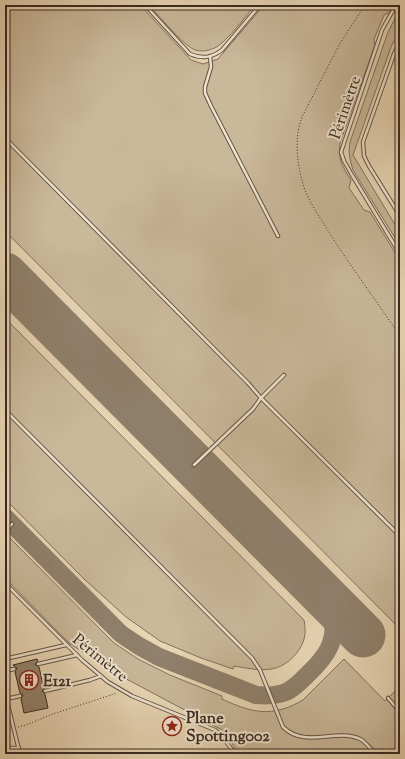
<svg xmlns="http://www.w3.org/2000/svg" width="405" height="759" viewBox="0 0 405 759" font-family="'Sorts Mill Goudy',serif">
<rect width="100%" height="100%" fill="#e8d5b4"/>
<filter id="stains"><feTurbulence type="fractalNoise" baseFrequency=".005" numOctaves="4"/><feColorMatrix values="0 0 0 0 .2 0 0 0 0 .09 0 0 0 0 .02 0 0 0 .5 -.17"/></filter>
<radialGradient id="worn" r=".72"><stop offset=".6" stop-color="#630" stop-opacity="0"/><stop offset="1" stop-color="#630" stop-opacity=".3"/></radialGradient>
<g fill="#cab89b" stroke="#81715f">
<path d="M 5,5 L 140,5 L 191,60 L 203,64 L 218,59 L 264,5 L 393,5 L 390,12 L 384,15 L 374,39 L 375,45 L 340,143 C 338,160 342,166 351,180 L 349,188 L 364,210 L 370,212 L 400,261 L 400,629 L 5,231 Z"/>
<path d="M 149,5 L 255,5 C 245,17 235,31 223,42 C 216,49 205,53 195,50 C 184,46 158,15 149,5 Z"/>
<path d="M 400,9 L 400,29 L 391,47 L 353,155 L 400,233 L 400,246 L 353,170 C 350,160 348,152 350,142 L 388,32 Z"/>
<path d="M 5,318 L 304,620 C 305,626 306,633 304,639 C 300,653 286,667 271,669 C 259,671 246,668 234,666 L 233,669 L 201,658 L 160,641 L 126,617 L 83,578 L 5,499 Z"/>
<path d="M 5,533 L 114,643 L 138,659 L 170,675 L 222,696 L 222,699 C 252,713 272,718 303,700 L 344,659 L 385,701 L 400,686 L 400,754 L 238,754 L 226,732 L 117,674 L 69,643 L 5,578 Z"/>
</g>
<g fill="none" stroke-linecap="round" stroke-linejoin="round">
<path stroke="#90806c" stroke-width="18" d="M 5,517 L 121,634 L 139,646 L 159,657 L 256,695 C 267,696 276,696 286,692 C 295,688 301,681 308,674 C 326,657 338,641 332,614 C 329,600 317,589 307,579"/>
<polyline stroke="#90806c" stroke-width="45" points="5,275 363,635"/>
</g>
<polygon fill="#94836e" stroke="#382a23" points="37,659 38,661 35,664 37,666 39,667 44,689 42,691 45,694 48,708 24,713 21,699 23,695 20,693 15,672 17,668 13,665"/>
<g fill="none" stroke-linecap="round" stroke-linejoin="round">
<defs>
<g id="service">
<path d="M 145,5 L 190,54 C 202,59 211,58 222,50 L 260,5"/>
<polyline points="396,5 382,30 341,152 344,161 352,175 400,254"/>
<polyline points="400,42 394,54 363,142 364,156 369,166 400,216"/>
<polyline points="210,56 211,67 205,87 205,93 211,106 278,236"/>
<polyline points="5,138 248,383 261,398 400,536"/>
<path d="M 5,410 L 252,658 L 260,670 L 283,727 C 306,749 335,728 360,739 C 365,741 371,750 376,754"/>
<polyline points="194,465 253,409 261,398 284,375"/>
<polyline points="5,532 12,524"/>
<polyline points="5,583 82,660 108,682 132,696 215,730 222,736 235,754"/>
<polyline points="5,659 66,645"/>
<polyline points="38,664 77,655"/>
<polyline points="5,671 14,669"/>
<polyline points="45,691 90,680 101,676"/>
<polyline points="5,693 20,754"/>
<polyline points="388,698 400,712"/>
<polyline points="6,699 20,696"/>
<polyline points="5,748 19,748"/>
</g>
</defs>
<use href="#service" stroke="#645547" stroke-width="4.5"/>
<g stroke="#382a23" stroke-width="1" stroke-dasharray="1 2" stroke-linecap="butt">
<path d="M 365,5 L 339,45 L 302,117 C 294,138 297,163 303,184 C 307,199 319,216 327,229 C 350,266 376,300 400,336"/>
<polyline points="18,727 26,725 50,715 117,693"/>
</g>
<use href="#service" stroke="#f0e4ce" stroke-width="2.5"/>
</g>
<defs>
<symbol id="building-ring" viewBox="-11 -11 22 22"><circle r="9.5" fill="#f0e4ce" stroke="#8f2418" stroke-width="1.5"/><path d="M-4-6H4V6H1V3H-1V6H-4ZM-2.5-4.3h1.7v1.8h-1.7ZM.8-4.3h1.7v1.8H.8ZM-2.5-1h1.7V.8h-1.7ZM.8-1h1.7V.8H.8Z" fill="#8f2418"/></symbol>
<symbol id="sight-ring" viewBox="-11 -11 22 22"><circle r="9.5" fill="#f0e4ce" stroke="#8f2418" stroke-width="1.5"/><path d="M0-6L1.8-2.2L6-1.7L2.9 1.2L3.7 5.4L0 3.3L-3.7 5.4L-2.9 1.2L-6-1.7L-1.8-2.2Z" fill="#8f2418"/></symbol>
</defs>
<g fill-rule="evenodd">
<use href="#building-ring" x="18" y="669" width="22" height="22"/>
<use href="#sight-ring" x="161" y="715" width="22" height="22"/>
</g>
<g text-anchor="middle" stroke-width="4" stroke-linejoin="round" paint-order="stroke">
<g font-size="16" fill="#382a23" stroke="#f0e4ce">
<text transform="translate(344 107) rotate(-71)" y="6">Périmètre</text>
<text transform="translate(101 657) rotate(39)" y="6">Périmètre</text>
</g>
<g font-size="16" font-weight="bold" fill="#382a23" stroke="#f0e4ce" text-anchor="start">
<text x="43" y="686">E121</text>
<text x="186" y="723">Plane<tspan x="186" dy="18">Spotting002</tspan></text>
</g>
</g>
<rect width="405" height="759" fill="none" stroke="#e8d5b4" stroke-width="20"/>
<rect x="6" y="6" width="393" height="747" fill="none" stroke="#382a23" stroke-width="2"/>
<rect x="10" y="10" width="385" height="739" fill="none" stroke="#382a23"/>
<rect width="100%" height="100%" filter="url(#stains)"/>
<rect width="100%" height="100%" fill="url(#worn)"/>
</svg>
